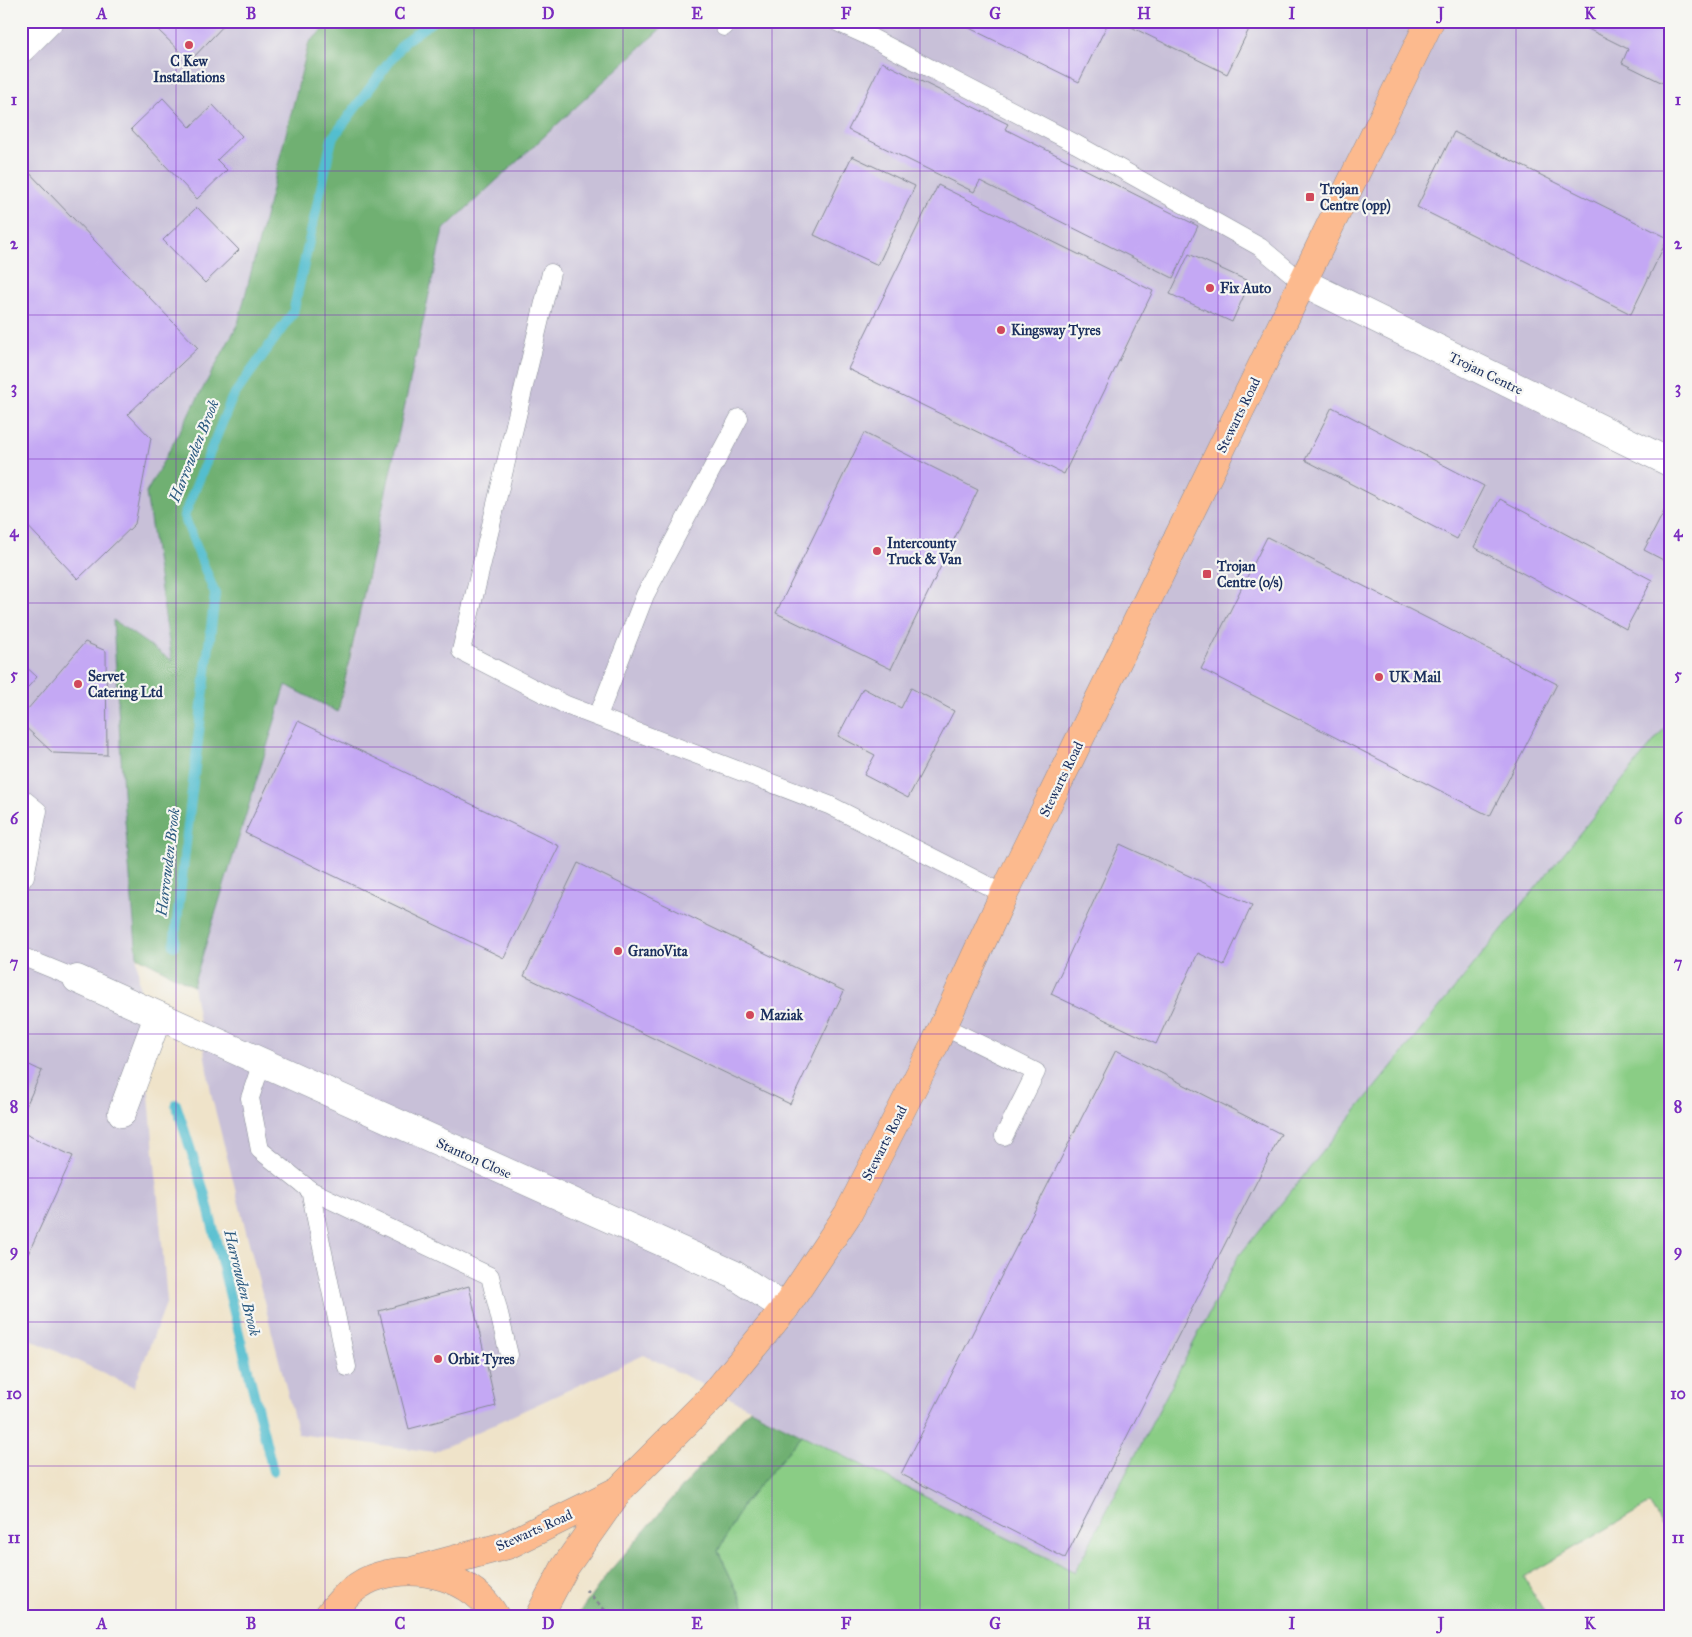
<svg xmlns="http://www.w3.org/2000/svg" width="1692" height="1637" viewBox="0 0 1692 1637" font-family="'IM FELL Great Primer',serif">
<rect width="100%" height="100%" fill="#f6f6f2"/>
<filter id="ink" filterUnits="userSpaceOnUse"><feTurbulence type="fractalNoise" baseFrequency=".02" numOctaves="2"/><feDisplacementMap in="SourceGraphic" scale="10" xChannelSelector="R" yChannelSelector="G"/><feConvolveMatrix kernelMatrix="1 2 1 2 8 2 1 2 1" color-interpolation-filters="sRGB"/></filter>
<filter id="wash" filterUnits="userSpaceOnUse"><feTurbulence type="fractalNoise" baseFrequency=".0096" numOctaves="4" result="noise"/><feDisplacementMap in="SourceGraphic" scale="20" xChannelSelector="R" yChannelSelector="G"/><feGaussianBlur stdDeviation="1.12" result="paint"/><feColorMatrix in="noise" values="0 0 0 0 0 0 0 0 0 0 0 0 0 0 0 0 0 1.4 0 .05"/><feComposite in="paint" operator="in"/></filter>
<g filter="url(#wash)">
<rect width="100%" height="100%" fill="#efe3c9"/>
<g fill="#c8c0d8">
<polygon points="21,21 334,21 308,43 238,324 146,493 172,661 113,620 124,809 167,1301 134,1387 21,1335"/>
<polygon points="669,21 1671,21 1671,720 1238,1257 1075,1572 644,1355 434,1452 298,1434 212,1098 193,986 286,684 339,711 443,230"/>
</g>
<polygon fill="#8acd85" stroke="#527e72" points="1671,720 1671,1540 1649,1504 1524,1577 1546,1616 749,1616 718,1551 744,1503 802,1435 1075,1572 1238,1257"/>
<g fill="#6fb072" stroke="#457068">
<polygon points="334,21 669,21 443,230 338,712 286,685 193,986 137,956 124,809 113,620 172,661 146,493 238,324 309,42"/>
<polygon points="750,1409 802,1435 744,1503 718,1551 749,1616 577,1616 608,1573"/>
</g>
<g fill="none" stroke-linecap="round" stroke-linejoin="round">
<g stroke="#53becf" stroke-width="10">
<polyline points="174,946 215,594 184,516 232,398 293,313 332,139 405,41 433,21"/>
<polyline points="176,1104 204,1191 273,1471"/>
</g>
</g>
<g id="blocks">
<g fill="#c4a8f4">
<polygon points="164,21 228,21 190,61 157,29"/>
<polygon points="955,21 1109,21 1079,82"/>
<polygon points="1119,21 1253,21 1227,74"/>
<polygon points="1572,21 1671,21 1671,87 1622,63 1628,49"/>
<polygon points="882,62 1008,124 1005,129 1198,226 1173,278 980,181 974,192 848,130"/>
<polygon points="163,98 190,127 213,105 242,136 217,160 227,170 197,199 131,129"/>
<polygon points="1454,132 1668,238 1631,314 1417,207"/>
<polygon points="852,156 915,186 878,265 814,235"/>
<polygon points="21,164 198,348 128,414 151,438 135,524 78,579 21,519 21,476 27,471 21,465"/>
<polygon points="938,185 1153,291 1064,474 848,369"/>
<polygon points="197,207 239,250 205,283 163,240"/>
<polygon points="1189,254 1250,282 1232,322 1170,294"/>
<polygon points="1332,407 1484,486 1457,539 1305,460"/>
<polygon points="864,433 978,490 891,669 776,613"/>
<polygon points="1671,498 1671,564 1644,550"/>
<polygon points="1500,499 1652,580 1626,629 1474,547"/>
<polygon points="1267,537 1557,684 1490,816 1201,669"/>
<polygon points="85,642 106,651 107,755 53,753 21,723 21,717"/>
<polygon points="21,662 37,677 21,695"/>
<polygon points="863,688 901,708 911,688 954,711 908,798 864,775 875,755 838,736"/>
<polygon points="298,721 559,846 504,958 245,833"/>
<polygon points="1120,844 1252,905 1224,965 1198,953 1156,1044 1051,994"/>
<polygon points="578,863 844,991 790,1104 524,976"/>
<polygon points="1116,1050 1281,1134 1065,1558 901,1474"/>
<polygon points="21,1061 42,1071 21,1117"/>
<polygon points="21,1132 73,1156 28,1254 21,1251"/>
<polygon points="469,1286 496,1406 409,1429 379,1311"/>
</g>
</g>
</g>
<g filter="url(#ink)">
<use href="#blocks" fill-opacity="0" stroke="#858994" stroke-width="1"/>
<g fill="none" stroke-linecap="round" stroke-linejoin="round">
<defs>
<g id="service">
<polyline points="835,21 866,35 1076,144 1260,247 1302,282"/>
<polyline points="724,27 729,21"/>
<polyline points="551,273 461,651 566,705 829,805 1004,894"/>
<polyline points="598,716 645,595 739,418"/>
<polyline points="21,797 38,811 25,876 21,882"/>
<polyline points="21,956 77,979"/>
<polyline points="943,1026 1036,1072 1004,1136"/>
<polyline points="262,1062 250,1098 260,1150 310,1190 490,1276 509,1355"/>
<polyline points="310,1190 347,1367"/>
</g>
<g id="minor">
<polyline points="21,49 49,21"/>
<polyline points="1302,282 1671,463"/>
<polyline points="77,979 733,1274 785,1308"/>
<polyline points="122,1113 158,1016"/>
</g>
<g id="primary">
<polyline points="415,1570 508,1545 617,1491"/>
<path d="M 328,1616 C 341,1599 357,1582 379,1576 C 420,1564 472,1577 495,1616"/>
<polyline points="539,1616 565,1567 620,1489 712,1397 785,1308 848,1214 934,1046 1004,894 1430,21"/>
</g>
</defs>
<use href="#service" stroke="#858994" stroke-width="19"/>
<use href="#minor" stroke="#858994" stroke-width="29"/>
<use href="#primary" stroke="#858994" stroke-width="29"/>
<polyline stroke="#858994" stroke-width="3" stroke-dasharray="4 4" stroke-linecap="butt" points="586,1590 610,1616"/>
<use href="#service" stroke="#fff" stroke-width="18"/>
<use href="#minor" stroke="#fff" stroke-width="28"/>
<use href="#primary" stroke="#fcba8e" stroke-width="28"/>
</g>
</g>
<path fill="none" stroke="#7b2cbf" stroke-width="1" stroke-opacity="0.55" d="M 176,21 L 176,1616M 325,21 L 325,1616M 474,21 L 474,1616M 623,21 L 623,1616M 772,21 L 772,1616M 920,21 L 920,1616M 1069,21 L 1069,1616M 1218,21 L 1218,1616M 1367,21 L 1367,1616M 1516,21 L 1516,1616M 21,171 L 1671,171M 21,315 L 1671,315M 21,459 L 1671,459M 21,603 L 1671,603M 21,747 L 1671,747M 21,890 L 1671,890M 21,1034 L 1671,1034M 21,1178 L 1671,1178M 21,1322 L 1671,1322M 21,1466 L 1671,1466"/>
<g fill="#d1495b" stroke="#f6f6f2" stroke-width="2">
<circle cx="189" cy="45" r="5"/>
<rect x="1305" y="192" width="10" height="10" rx="2.5"/>
<circle cx="1210" cy="288" r="5"/>
<circle cx="1001" cy="330" r="5"/>
<circle cx="877" cy="551" r="5"/>
<rect x="1202" y="569" width="10" height="10" rx="2.5"/>
<circle cx="1379" cy="677" r="5"/>
<circle cx="78" cy="684" r="5"/>
<circle cx="618" cy="951" r="5"/>
<circle cx="750" cy="1015" r="5"/>
<circle cx="438" cy="1359" r="5"/>
</g>
<g text-anchor="middle" stroke-width="4.5" stroke-linejoin="round" paint-order="stroke">
<g font-size="14" font-weight="bold" fill="#1b2f5e" stroke="#f6f6f2" text-anchor="start">
<text x="189" y="66" text-anchor="middle">C Kew<tspan x="189" dy="16">Installations</tspan></text>
<text x="1320" y="194">Trojan<tspan x="1320" dy="16">Centre (opp)</tspan></text>
<text x="1220" y="293">Fix Auto</text>
<text x="1011" y="335">Kingsway Tyres</text>
<text x="887" y="548">Intercounty<tspan x="887" dy="16">Truck &amp; Van</tspan></text>
<text x="1217" y="571">Trojan<tspan x="1217" dy="16">Centre (o/s)</tspan></text>
<text x="88" y="681">Servet<tspan x="88" dy="16">Catering Ltd</tspan></text>
<text x="1389" y="682">UK Mail</text>
<text x="628" y="956">GranoVita</text>
<text x="760" y="1020">Maziak</text>
<text x="448" y="1364">Orbit Tyres</text>
</g>
<g font-size="14" fill="#1b2f5e" stroke="#f6f6f2">
<text transform="translate(1486 373) rotate(26)" y="5">Trojan Centre</text>
<text transform="translate(1238 415) rotate(-64)" y="5">Stewarts Road</text>
<text transform="translate(1061 779) rotate(-64)" y="5">Stewarts Road</text>
<text transform="translate(884 1143) rotate(-63)" y="5">Stewarts Road</text>
<text transform="translate(474 1158) rotate(24)" y="5">Stanton Close</text>
<text transform="translate(534 1530) rotate(-24)" y="5">Stewarts Road</text>
</g>
<g font-size="15" font-style="italic" fill="#2c5a80" stroke="#f6f6f2">
<text transform="translate(194 451) rotate(-68)" y="5">Harrowden Brook</text>
<text transform="translate(168 862) rotate(-83)" y="5">Harrowden Brook</text>
<text transform="translate(242 1283) rotate(76)" y="5">Harrowden Brook</text>
</g>
</g>
<rect width="1692" height="1637" fill="none" stroke="#f6f6f2" stroke-width="55"/>
<rect x="28" y="28" width="1636" height="1582" fill="none" stroke="#7b2cbf" stroke-width="2"/>
<g font-size="16" text-anchor="middle" font-weight="bold" fill="#7b2cbf">
<text x="102" y="19">A</text>
<text x="251" y="19">B</text>
<text x="400" y="19">C</text>
<text x="548" y="19">D</text>
<text x="697" y="19">E</text>
<text x="846" y="19">F</text>
<text x="995" y="19">G</text>
<text x="1144" y="19">H</text>
<text x="1292" y="19">I</text>
<text x="1441" y="19">J</text>
<text x="1590" y="19">K</text>
<text x="14" y="105">1</text>
<text x="1678" y="105">1</text>
<text x="14" y="249">2</text>
<text x="1678" y="249">2</text>
<text x="14" y="393">3</text>
<text x="1678" y="393">3</text>
<text x="14" y="537">4</text>
<text x="1678" y="537">4</text>
<text x="14" y="680">5</text>
<text x="1678" y="680">5</text>
<text x="14" y="824">6</text>
<text x="1678" y="824">6</text>
<text x="14" y="968">7</text>
<text x="1678" y="968">7</text>
<text x="14" y="1112">8</text>
<text x="1678" y="1112">8</text>
<text x="14" y="1256">9</text>
<text x="1678" y="1256">9</text>
<text x="14" y="1399">10</text>
<text x="1678" y="1399">10</text>
<text x="14" y="1543">11</text>
<text x="1678" y="1543">11</text>
<text x="102" y="1629">A</text>
<text x="251" y="1629">B</text>
<text x="400" y="1629">C</text>
<text x="548" y="1629">D</text>
<text x="697" y="1629">E</text>
<text x="846" y="1629">F</text>
<text x="995" y="1629">G</text>
<text x="1144" y="1629">H</text>
<text x="1292" y="1629">I</text>
<text x="1441" y="1629">J</text>
<text x="1590" y="1629">K</text>
</g>
</svg>
